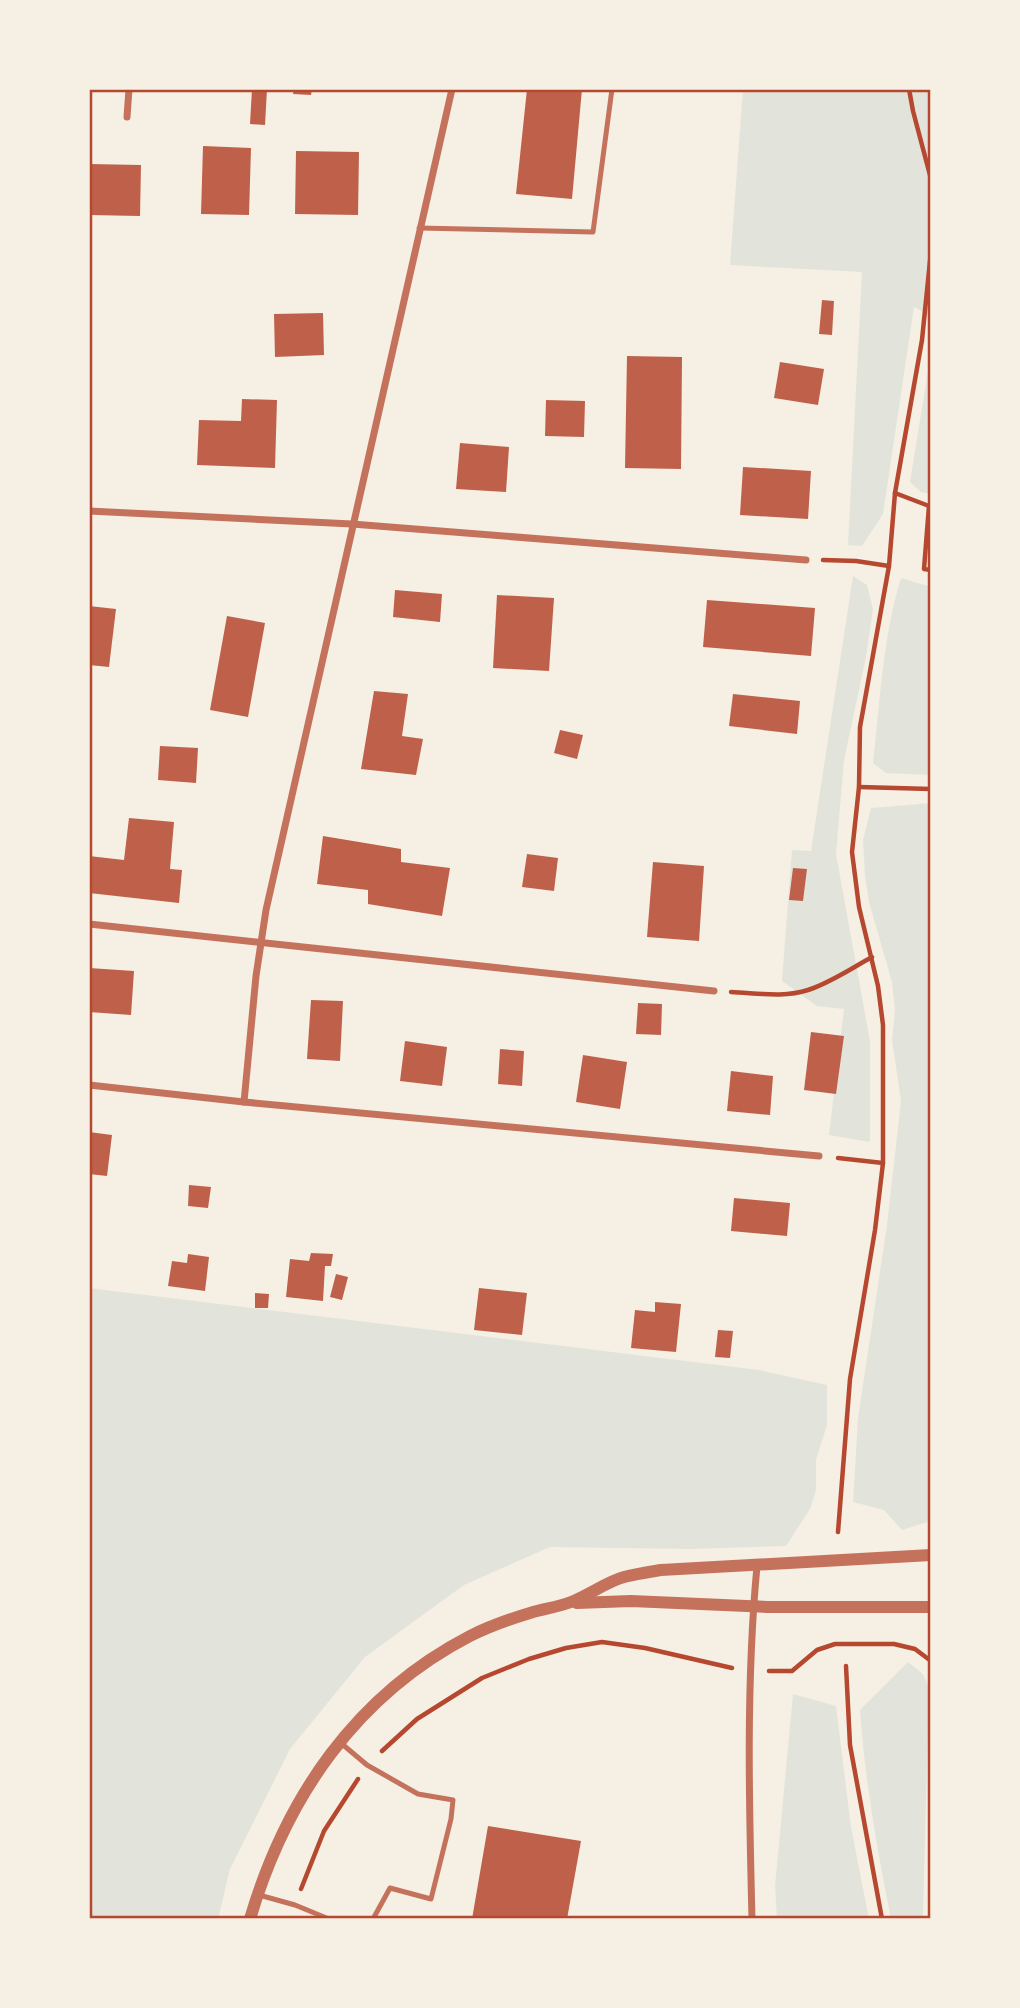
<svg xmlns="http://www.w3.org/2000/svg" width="1020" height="2008" viewBox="0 0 1020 2008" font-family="'Source Serif 4',serif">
<rect width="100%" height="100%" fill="#f6efe4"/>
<g fill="#e2e4dc">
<polygon points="743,89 931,89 931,316 914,307 883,514 862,546 848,545 862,272 730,265"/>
<polygon points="931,352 931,494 921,492 910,482"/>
<polygon points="853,576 867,585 873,609 866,657 844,760 836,854 870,1041 870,1142 829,1135 844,1009 817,1006 782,981 792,850 811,851"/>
<path d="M 901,578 L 931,587 L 931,775 L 886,773 L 873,763 C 880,701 883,637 901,578 Z"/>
<polygon points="931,803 931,1518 927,1522 902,1530 884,1510 853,1502 858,1418 887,1225 901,1101 892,1040 895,1010 892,982 869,902 865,876 863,840 871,808"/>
<polygon points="89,1288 759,1370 827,1385 827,1425 816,1460 816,1490 810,1509 786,1546 690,1549 550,1547 464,1585 365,1657 290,1749 230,1869 218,1919 89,1919"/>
<path d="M 908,1662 L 923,1674 L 929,1688 L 923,1914 L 923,1919 L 891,1919 C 877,1849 865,1781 860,1710 Z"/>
<polygon points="793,1694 836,1706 851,1827 869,1919 777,1919 775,1886"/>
</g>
<g fill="#bf614a">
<polygon points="252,89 267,89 265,125 250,124"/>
<polygon points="294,89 312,89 311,95 293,94"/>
<polygon points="527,89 582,89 572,199 516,194"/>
<polygon points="203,146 251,148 249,215 201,214"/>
<polygon points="296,151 359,152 358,215 295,214"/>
<polygon points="89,164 141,165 140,216 89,215"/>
<polygon points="822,300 834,301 832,335 819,334"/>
<polygon points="323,313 324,355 275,357 274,314"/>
<polygon points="627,356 682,357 681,469 625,468"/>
<polygon points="780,362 824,369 818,405 774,398"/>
<polygon points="242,399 277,400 275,468 197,465 199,420 241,421"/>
<polygon points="546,400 585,401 584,437 545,436"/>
<polygon points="460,443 509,447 506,492 456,489"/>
<polygon points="743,467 811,471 808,519 740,515"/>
<polygon points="395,590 442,594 440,622 393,617"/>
<polygon points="497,595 554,598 549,671 493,668"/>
<polygon points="707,600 815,608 811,656 703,647"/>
<polygon points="89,606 116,609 109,667 89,665"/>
<polygon points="227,616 265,623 248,717 210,710"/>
<polygon points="374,691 408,694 402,736 423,739 416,775 361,769"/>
<polygon points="733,694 800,701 797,734 729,726"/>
<polygon points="560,730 583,735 577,759 554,753"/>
<polygon points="160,746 198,748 196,783 158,780"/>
<polygon points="129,818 174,822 170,869 182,870 179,903 89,893 89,856 124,860"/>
<polygon points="323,836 401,849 401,862 450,868 442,916 368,904 368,890 317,884"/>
<polygon points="527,854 558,858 554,891 522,887"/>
<polygon points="653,862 704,866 699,941 647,937"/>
<polygon points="793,868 807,869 803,901 789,900"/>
<polygon points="89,968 134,971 131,1015 89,1012"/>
<polygon points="311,1000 343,1001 340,1061 307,1059"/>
<polygon points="638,1003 662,1004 661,1035 636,1034"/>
<polygon points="811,1032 844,1036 836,1094 804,1090"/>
<polygon points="405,1041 447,1047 442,1086 400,1081"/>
<polygon points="500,1049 524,1051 522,1086 498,1084"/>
<polygon points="583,1055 627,1062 620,1109 576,1102"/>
<polygon points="731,1071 773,1076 770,1115 727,1111"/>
<polygon points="89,1132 112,1135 107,1176 89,1174"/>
<polygon points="189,1185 211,1187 208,1208 188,1206"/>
<polygon points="734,1198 790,1203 787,1236 731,1231"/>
<polygon points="311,1253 333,1254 331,1266 325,1266 323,1301 286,1297 290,1259 309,1261"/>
<polygon points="188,1254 209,1257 205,1291 168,1286 172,1261 187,1263"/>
<polygon points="336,1274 348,1277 342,1300 330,1297"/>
<polygon points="479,1288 527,1293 522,1335 474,1330"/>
<polygon points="255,1293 269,1294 268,1308 255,1308"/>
<polygon points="655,1302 681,1304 676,1352 631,1348 635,1310 655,1312"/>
<polygon points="718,1330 733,1331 730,1358 715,1357"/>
<polygon points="488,1826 581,1841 567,1919 472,1919"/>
</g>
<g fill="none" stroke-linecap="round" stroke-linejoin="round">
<g stroke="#b5482f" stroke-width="4.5">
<polyline points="909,89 913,111 931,179"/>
<polyline points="895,493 929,506 924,569 931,570"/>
<polyline points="823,560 856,561 889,566"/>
<polyline points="859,787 931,789"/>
<path d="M 731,992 C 757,993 784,998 808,990 C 830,983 852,968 872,957"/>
<polyline points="838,1158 883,1163"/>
<polyline points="838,1532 850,1379 875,1230 883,1163 883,1025 878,986 859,907 852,852 859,787 860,727 889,566 895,493 922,340 931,251"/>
<polyline points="846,1666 850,1745 882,1919"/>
<polyline points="769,1671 792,1671 817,1650 835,1644 894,1644 915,1649 931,1661"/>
<polyline points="382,1751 417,1719 482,1678 529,1659 566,1648 602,1642 645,1648 732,1668"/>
<polyline points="301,1889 324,1831 358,1779"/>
<polyline points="930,1919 931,1911"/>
</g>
<g stroke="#c5725c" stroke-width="5">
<polyline points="419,228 593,232 612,89"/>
<polyline points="342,1744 367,1765 418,1794 453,1800 451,1819 431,1899 390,1888 373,1919"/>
<polyline points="259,1895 295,1905 329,1919"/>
</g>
<g stroke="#c5725c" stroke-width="7">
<polyline points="127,117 129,89"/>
<polyline points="89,511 352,524 806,560"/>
<polyline points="89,924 714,991"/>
<polyline points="89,1085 244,1102 819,1156"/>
<polyline points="244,1102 256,976 266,910 452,89"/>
<path d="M 752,1919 C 749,1801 746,1683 757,1566"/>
</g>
<g stroke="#c5725c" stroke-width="12">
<polyline points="577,1603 631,1601 767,1607 931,1607"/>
<path d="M 250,1919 C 286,1797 356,1695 470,1636 C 488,1627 510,1619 530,1613 C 543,1609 558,1607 571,1602 C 589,1595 606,1582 624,1577 C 636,1574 649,1572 661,1570 L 931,1555"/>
</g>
</g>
<rect width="1020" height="2008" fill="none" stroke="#f6efe4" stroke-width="182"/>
<rect x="91" y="91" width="838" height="1826" fill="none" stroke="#b5482f" stroke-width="2.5"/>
</svg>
